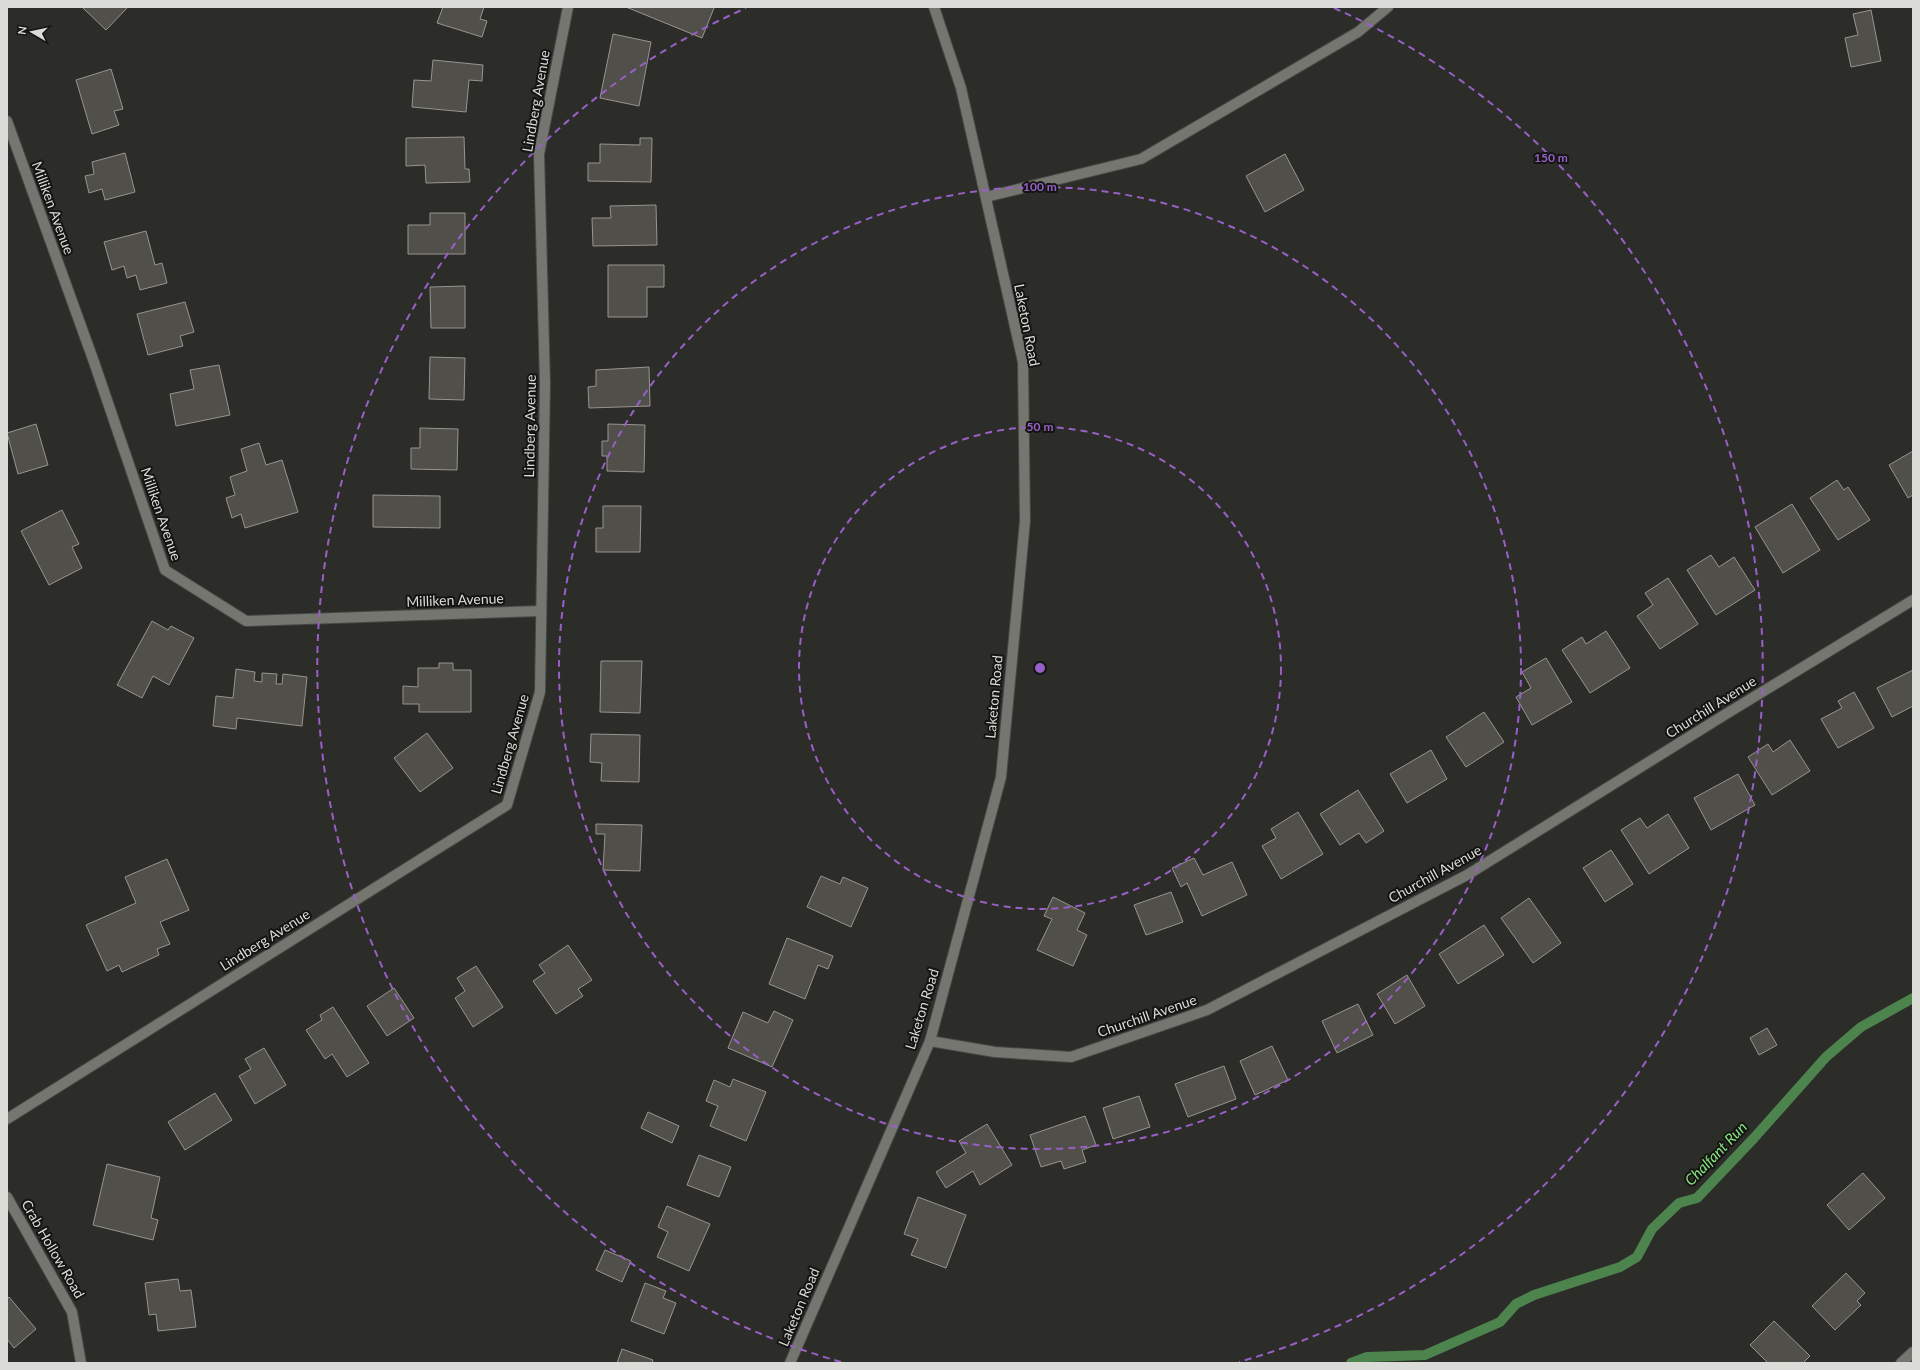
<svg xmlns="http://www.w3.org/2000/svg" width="1920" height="1370" viewBox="0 0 1920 1370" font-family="Lato,sans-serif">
<rect width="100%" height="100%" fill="#2c2c28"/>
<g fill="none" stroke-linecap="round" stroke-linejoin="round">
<polyline stroke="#4d844e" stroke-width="10" points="1351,1363 1367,1357 1425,1355 1500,1322 1516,1304 1534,1295 1620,1267 1637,1257 1652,1229 1679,1203 1697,1198 1754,1138 1826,1057 1861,1027 1913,998"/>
</g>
<g fill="#514f4a" stroke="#989591">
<polygon points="82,7 128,7 106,30"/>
<polygon points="443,7 484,7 480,19 487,21 482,37 437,23"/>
<polygon points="626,7 712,7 714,8 702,38"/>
<polygon points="1871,10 1881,61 1851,67 1845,38 1858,35 1853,14"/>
<polygon points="613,34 651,42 639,106 600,98"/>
<polygon points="433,60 483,65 482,81 469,80 466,112 412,107 414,80 431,81"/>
<polygon points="111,69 123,109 114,111 119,125 92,134 76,80"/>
<polygon points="464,137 465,169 469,169 470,182 426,183 425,165 406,166 406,138"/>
<polygon points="640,138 652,138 651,182 588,181 588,163 600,163 600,144 640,145"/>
<polygon points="125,153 135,192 105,200 102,189 89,193 85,176 94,174 92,162"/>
<polygon points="1285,154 1304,190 1265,212 1246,176"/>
<polygon points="656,205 657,245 593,246 592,218 611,218 610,206"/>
<polygon points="430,213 465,213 465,254 408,254 408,225 430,225"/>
<polygon points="146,231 155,265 162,263 167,283 140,290 136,275 127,278 124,266 112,270 104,242"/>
<polygon points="608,265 664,265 664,287 647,287 647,317 608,317"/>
<polygon points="465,286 465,328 431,328 430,287"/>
<polygon points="185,302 194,332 180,336 183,346 148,355 137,314"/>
<polygon points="430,357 465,358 464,400 429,399"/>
<polygon points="219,365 230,415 176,426 170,394 194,389 190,370"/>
<polygon points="649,367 650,406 589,408 588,387 596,386 596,370"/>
<polygon points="36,424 48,465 18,474 7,433"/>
<polygon points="608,424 645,425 644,472 607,471 607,456 602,456 602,441 608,441"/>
<polygon points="420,428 458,429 457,470 411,469 411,448 420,448"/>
<polygon points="259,443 266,465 282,460 298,512 245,528 241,514 232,518 226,498 235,495 230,477 247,471 241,449"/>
<polygon points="1913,451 1913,495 1908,498 1889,465"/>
<polygon points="1837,480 1844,490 1848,487 1870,520 1838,540 1810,498"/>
<polygon points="373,495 440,496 440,528 373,527"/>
<polygon points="1792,504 1820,550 1783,573 1755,527"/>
<polygon points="603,506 641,506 640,552 596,552 596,528 603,528"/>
<polygon points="62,510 79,544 72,547 82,568 49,585 21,531"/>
<polygon points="1711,555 1719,567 1734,557 1755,590 1716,615 1687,570"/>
<polygon points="1668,578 1698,624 1660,649 1637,616 1653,605 1645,593"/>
<polygon points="152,621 168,630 171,626 194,638 169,685 153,676 142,698 117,685"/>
<polygon points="1606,631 1630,668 1590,693 1562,650 1582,637 1586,644"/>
<polygon points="1546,658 1572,702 1532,725 1516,697 1531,688 1522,672"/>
<polygon points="601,661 642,661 640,713 600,712"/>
<polygon points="439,663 453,663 453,670 471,670 471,712 419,712 419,704 403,704 403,686 418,687 418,668 439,668"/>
<polygon points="236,669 255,672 254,681 262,682 262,673 277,674 276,684 282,684 283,674 307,677 302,726 237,718 236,729 213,726 216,696 233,698"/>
<polygon points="1913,670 1913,706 1892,717 1877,688"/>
<polygon points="1854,692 1874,728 1838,748 1821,719 1842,708 1838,701"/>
<polygon points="1484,712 1504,742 1466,767 1446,737"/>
<polygon points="427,733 453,768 420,792 394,758"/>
<polygon points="591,734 640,735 639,782 601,781 602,763 590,762"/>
<polygon points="1790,740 1810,771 1772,795 1748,757 1768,744 1773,752"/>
<polygon points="1431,750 1447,779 1407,803 1390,774"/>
<polygon points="1738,774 1755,805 1711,830 1694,798"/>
<polygon points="1358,790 1384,831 1366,843 1359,833 1340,845 1320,814"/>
<polygon points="1298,812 1323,854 1281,879 1262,846 1276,838 1271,829"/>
<polygon points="1668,814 1689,848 1649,874 1621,830 1640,818 1647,828"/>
<polygon points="596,824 642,825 640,871 603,870 605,834 596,834"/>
<polygon points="1611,850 1633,884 1605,902 1583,868"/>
<polygon points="1194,858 1203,875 1232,862 1247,895 1202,916 1187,883 1181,887 1172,868"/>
<polygon points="167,859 189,910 160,922 170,944 157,949 159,955 122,972 119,965 107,971 86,925 136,903 125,877"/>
<polygon points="821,876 840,884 843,877 868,888 851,927 807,907"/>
<polygon points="1171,892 1183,922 1146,935 1134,905"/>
<polygon points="1053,897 1085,913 1077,930 1087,935 1073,966 1037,950 1052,919 1044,916"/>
<polygon points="1529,898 1561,943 1533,963 1501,918"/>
<polygon points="1484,925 1504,955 1458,984 1439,954"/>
<polygon points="787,938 833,956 828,969 818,965 805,999 769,984"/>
<polygon points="568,945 592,980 578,989 583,996 556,1014 533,981 545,973 539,965"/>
<polygon points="476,966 503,1007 473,1027 455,998 465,991 457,978"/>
<polygon points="1407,975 1425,1006 1395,1024 1377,994"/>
<polygon points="394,988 414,1018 387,1036 367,1006"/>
<polygon points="1358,1004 1373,1035 1337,1053 1322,1021"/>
<polygon points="333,1007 369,1063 347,1077 332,1054 325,1059 306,1030 322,1020 320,1015"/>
<polygon points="774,1011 793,1020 772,1067 728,1048 743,1012 768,1023"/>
<polygon points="1767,1028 1777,1045 1759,1055 1750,1038"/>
<polygon points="1272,1046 1288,1080 1255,1095 1240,1061"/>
<polygon points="264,1048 286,1085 255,1104 239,1076 251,1069 245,1059"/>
<polygon points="1224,1066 1236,1099 1188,1117 1175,1084"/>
<polygon points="733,1079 766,1092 746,1141 710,1126 718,1106 706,1101 714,1080 730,1087"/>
<polygon points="215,1093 232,1120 185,1150 168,1122"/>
<polygon points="1139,1096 1150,1127 1113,1139 1103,1108"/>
<polygon points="648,1112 679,1126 672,1143 641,1128"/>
<polygon points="1085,1116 1096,1145 1082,1150 1086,1162 1064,1169 1061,1161 1041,1167 1030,1135"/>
<polygon points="987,1124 1012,1165 980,1185 973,1171 946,1188 936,1172 966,1153 959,1141"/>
<polygon points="699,1155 731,1167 719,1197 687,1185"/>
<polygon points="107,1164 160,1177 151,1218 158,1220 153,1240 93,1225"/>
<polygon points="1863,1173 1885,1198 1849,1230 1827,1205"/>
<polygon points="918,1197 966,1215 946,1268 911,1255 918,1239 904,1234"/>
<polygon points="667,1206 710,1224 689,1271 657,1257 668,1232 658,1227"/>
<polygon points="605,1250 631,1261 622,1282 596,1270"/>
<polygon points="1846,1273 1865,1293 1857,1301 1861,1305 1835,1330 1812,1306"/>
<polygon points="178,1279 180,1291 191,1290 196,1327 158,1331 156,1314 149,1315 145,1283"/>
<polygon points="645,1283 666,1291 663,1298 676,1303 664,1334 631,1321"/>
<polygon points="9,1297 36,1329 14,1348 7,1339 7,1299"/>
<polygon points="1774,1321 1810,1356 1803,1363 1768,1363 1750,1345"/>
<polygon points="622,1349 653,1360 652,1363 617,1363"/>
</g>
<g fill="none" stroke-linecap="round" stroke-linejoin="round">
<defs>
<g id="street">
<polyline points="7,121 94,362 165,570 246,621 541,611"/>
<polyline points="986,197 1141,159 1358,32 1388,7"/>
<polyline points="930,1041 995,1052 1071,1057 1207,1010 1467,875 1726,714 1913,600"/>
<polyline points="7,1119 507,805 540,692 545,383 539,154 568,7"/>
<polyline points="7,1197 72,1312 81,1363"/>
<polyline points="1901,1363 1913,1352"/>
</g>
<polyline id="secondary" points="790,1363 930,1041 1001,777 1025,521 1023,362 961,88 934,7"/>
</defs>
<use href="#street" stroke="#484845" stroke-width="12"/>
<use href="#secondary" stroke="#484845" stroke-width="12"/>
<use href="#street" stroke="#767671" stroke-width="10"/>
<use href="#secondary" stroke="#767671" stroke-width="10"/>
</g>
<g fill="none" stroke="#9860c6" stroke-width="2" stroke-dasharray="7 5">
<circle cx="1040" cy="668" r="241"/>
<circle cx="1040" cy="668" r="481"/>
<path d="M841 1362A722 722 0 0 1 746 8M1334 8A722 722 0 0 1 1239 1362"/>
</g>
<g text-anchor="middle" stroke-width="4" stroke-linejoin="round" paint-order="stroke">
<g font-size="14" fill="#dbdbd8" stroke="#141412">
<text transform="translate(536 101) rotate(-80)" y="5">Lindberg Avenue</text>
<text transform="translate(53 208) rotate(70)" y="5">Milliken Avenue</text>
<text transform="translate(1027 325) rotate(79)" y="5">Laketon Road</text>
<text transform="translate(530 426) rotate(-89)" y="5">Lindberg Avenue</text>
<text transform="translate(161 514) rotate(71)" y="5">Milliken Avenue</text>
<text transform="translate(455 600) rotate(-2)" y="5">Milliken Avenue</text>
<text transform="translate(994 697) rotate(-85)" y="5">Laketon Road</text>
<text transform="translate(1711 707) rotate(-32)" y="5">Churchill Avenue</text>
<text transform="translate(510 744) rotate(-74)" y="5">Lindberg Avenue</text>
<text transform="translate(1435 874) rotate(-29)" y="5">Churchill Avenue</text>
<text transform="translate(265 940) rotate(-32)" y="5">Lindberg Avenue</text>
<text transform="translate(922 1009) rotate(-73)" y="5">Laketon Road</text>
<text transform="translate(1147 1016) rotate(-19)" y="5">Churchill Avenue</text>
<text transform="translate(53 1249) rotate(60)" y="5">Crab Hollow Road</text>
<text transform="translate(799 1307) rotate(-67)" y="5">Laketon Road</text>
</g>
<g font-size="15" font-style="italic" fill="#86e382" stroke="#141412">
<text transform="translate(1716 1154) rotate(-46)" y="5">Chalfant Run</text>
</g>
</g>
<circle cx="1040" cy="668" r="6" fill="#9860c6" stroke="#141412" stroke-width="2"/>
<g font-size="12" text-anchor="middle" font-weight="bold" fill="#9860c6" stroke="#141412" stroke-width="4" stroke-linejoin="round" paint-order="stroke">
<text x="1551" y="162">150 m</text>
<text x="1040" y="191">100 m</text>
<text x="1040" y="431">50 m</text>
</g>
<rect width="1920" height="1370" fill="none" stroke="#dbdbd8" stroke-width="16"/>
<g transform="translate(32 32) rotate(279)" stroke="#141412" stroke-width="3" paint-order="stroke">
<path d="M0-3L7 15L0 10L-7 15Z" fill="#dbdbd8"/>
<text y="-6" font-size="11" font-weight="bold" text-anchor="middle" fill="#dbdbd8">N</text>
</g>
</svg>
